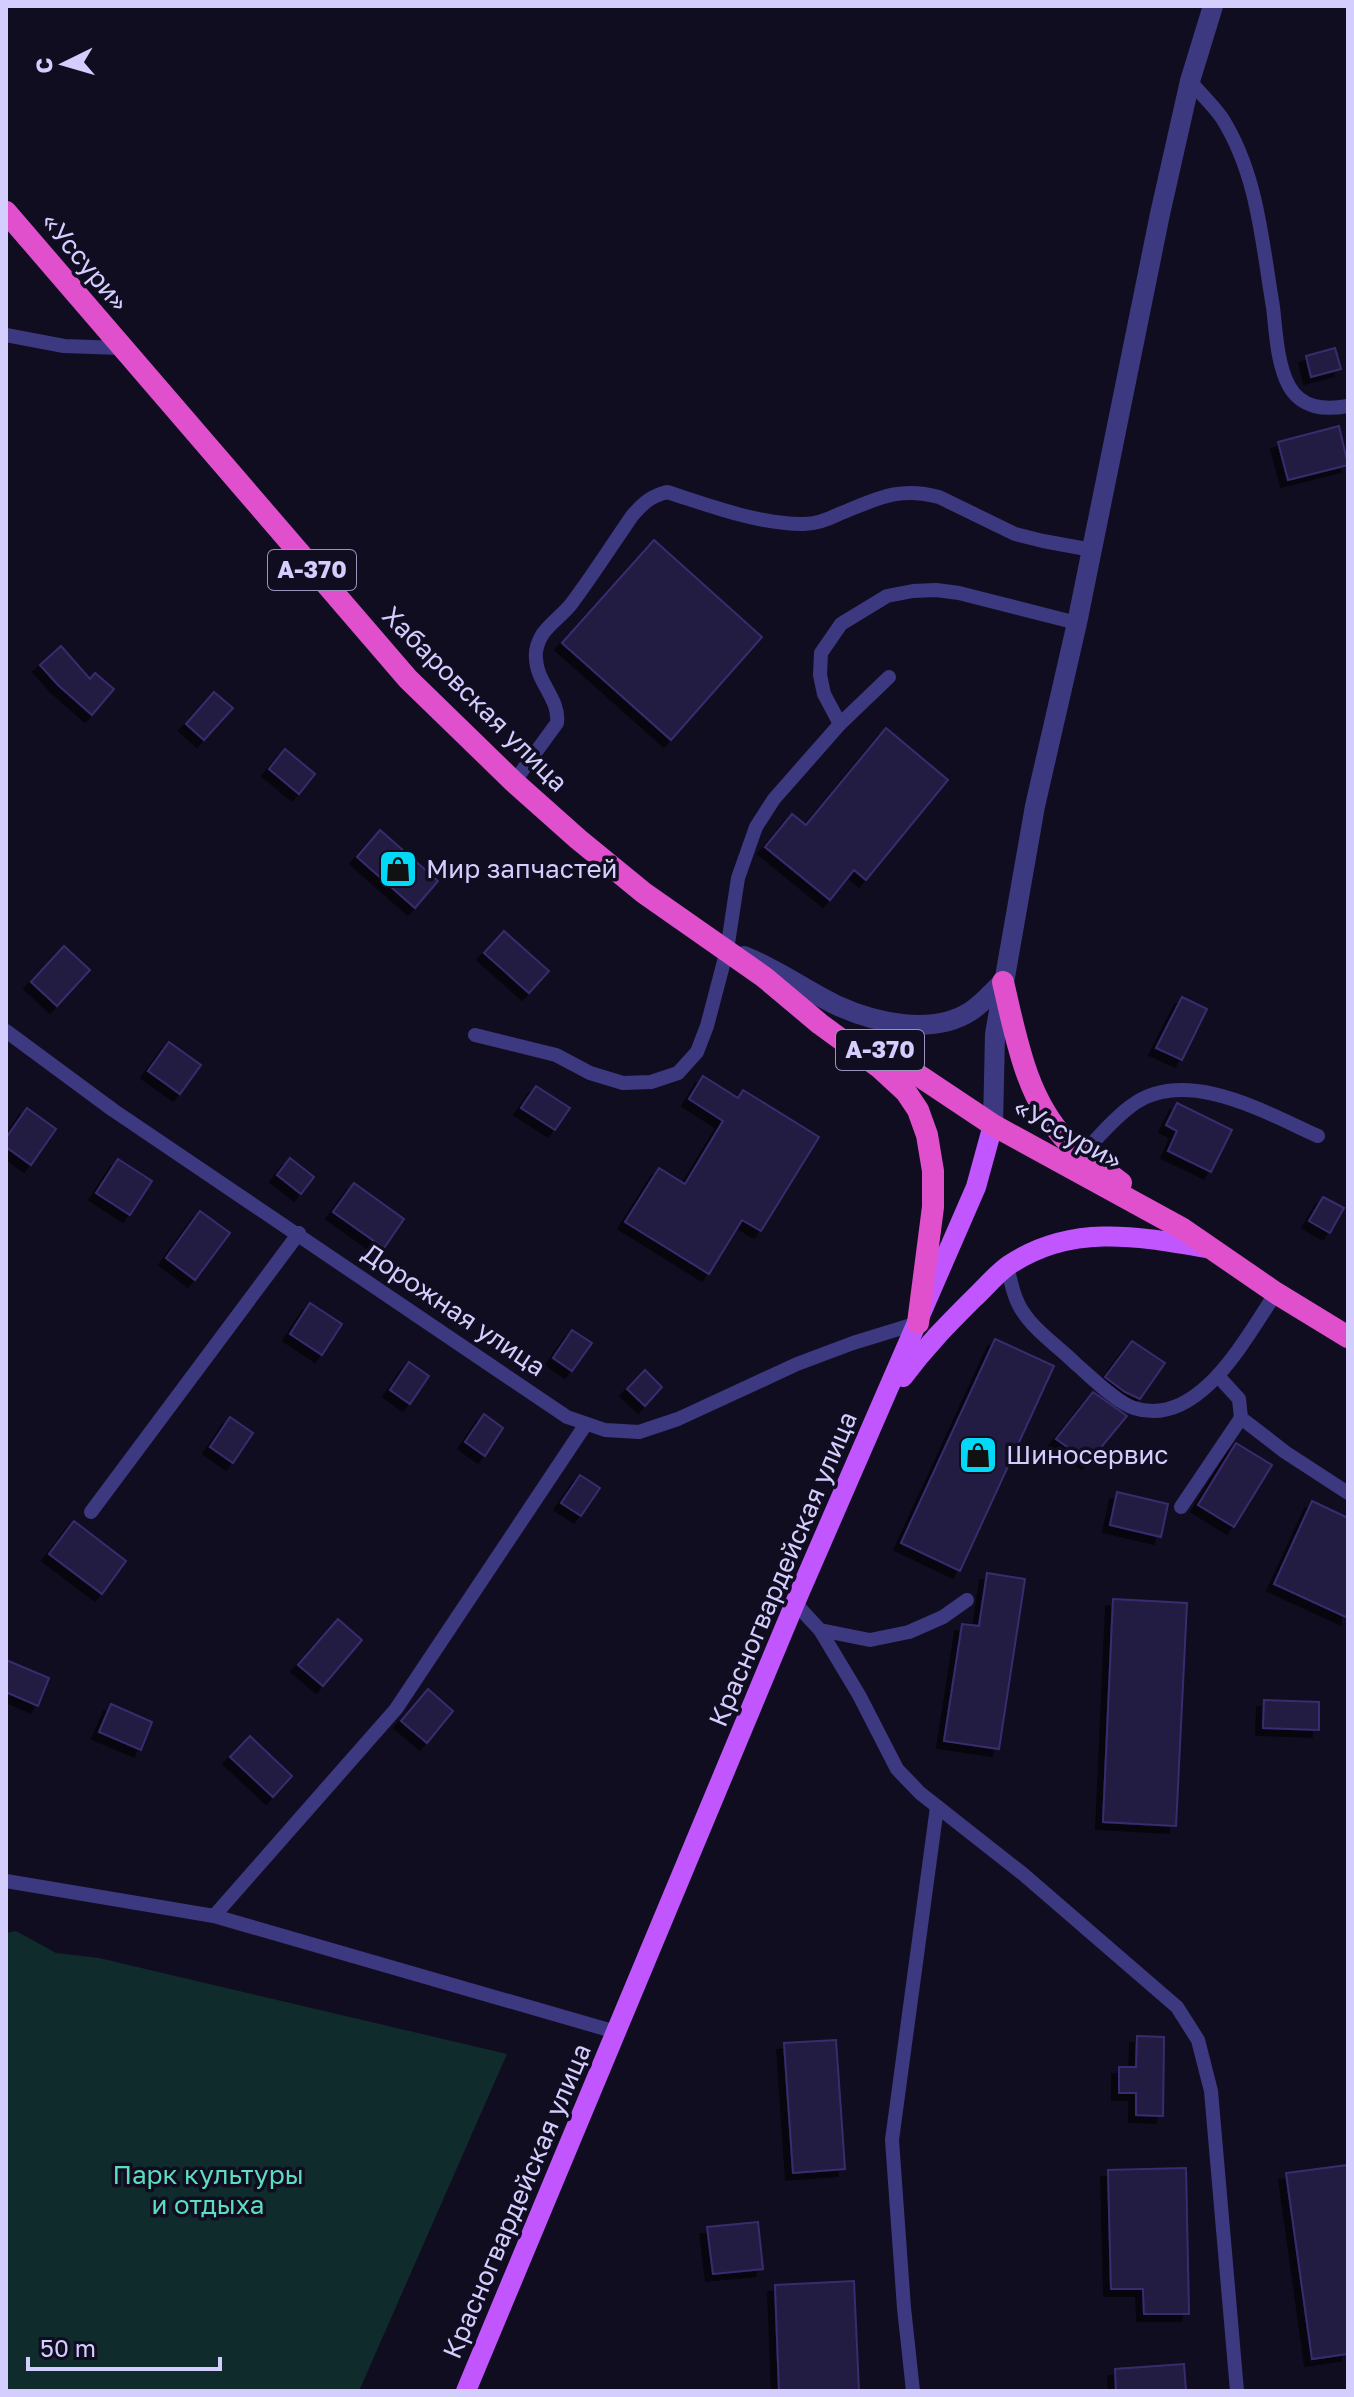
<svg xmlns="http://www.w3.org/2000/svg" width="1354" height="2397" viewBox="0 0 1354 2397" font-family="'Golos Text',sans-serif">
<defs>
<filter id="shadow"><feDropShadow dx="-7" dy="7" stdDeviation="0" flood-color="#0009"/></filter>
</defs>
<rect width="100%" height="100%" fill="#110d21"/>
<polygon fill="#102b2b" points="16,1931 56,1953 99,1958 507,2054 359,2391 6,2391 6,1933"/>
<g fill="#231a42" stroke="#3a2c6e" stroke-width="2" filter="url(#shadow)">
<polygon points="1335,348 1341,369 1311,377 1306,356"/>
<polygon points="1339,426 1348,465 1288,480 1278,442"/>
<polygon points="654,540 762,637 671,740 562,643"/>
<polygon points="61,646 90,679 95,673 114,689 92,715 58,685 40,665"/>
<polygon points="214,692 233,708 204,740 186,724"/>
<polygon points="886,728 948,780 866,880 854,870 830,900 765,847 792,814 806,825"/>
<polygon points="285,749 315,774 299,794 269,769"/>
<polygon points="380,830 438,881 415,908 357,857"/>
<polygon points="504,931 549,971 529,993 484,953"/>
<polygon points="64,946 90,970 57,1006 31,982"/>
<polygon points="1182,997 1207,1009 1182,1060 1156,1048"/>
<polygon points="169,1042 201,1065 180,1094 148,1071"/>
<polygon points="703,1076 738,1098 743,1090 819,1137 761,1231 742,1220 709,1274 625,1222 659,1168 685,1184 723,1121 689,1099"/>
<polygon points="536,1086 570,1108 555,1130 521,1108"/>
<polygon points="1177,1103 1232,1130 1211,1172 1168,1151 1177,1131 1166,1125"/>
<polygon points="27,1108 56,1129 31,1165 6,1147 6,1138"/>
<polygon points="290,1158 314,1177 301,1194 277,1175"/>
<polygon points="118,1159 152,1181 130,1215 96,1193"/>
<polygon points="354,1183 404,1219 384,1248 333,1212"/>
<polygon points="1323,1197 1344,1208 1330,1233 1309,1221"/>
<polygon points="200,1211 230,1233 195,1280 166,1258"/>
<polygon points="310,1303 342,1324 322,1355 290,1334"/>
<polygon points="572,1330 592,1343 572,1371 553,1358"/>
<polygon points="995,1339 1054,1366 960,1571 901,1543"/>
<polygon points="1132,1341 1165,1363 1140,1399 1125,1392 1105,1377"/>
<polygon points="409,1362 429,1376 410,1404 390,1390"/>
<polygon points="645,1370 662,1387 645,1406 627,1389"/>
<polygon points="1093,1392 1127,1416 1089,1462 1056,1439"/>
<polygon points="484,1414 503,1428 485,1456 465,1442"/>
<polygon points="230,1417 253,1433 233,1463 210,1447"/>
<polygon points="1236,1443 1272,1465 1234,1527 1198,1505"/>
<polygon points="580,1475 600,1488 581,1516 561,1503"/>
<polygon points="1117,1492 1168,1504 1161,1537 1110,1525"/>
<polygon points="1312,1501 1348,1518 1348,1618 1274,1584"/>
<polygon points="74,1521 126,1561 102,1594 49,1554"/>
<polygon points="987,1573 1025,1579 999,1749 944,1741 962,1624 979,1626"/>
<polygon points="1113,1599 1187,1603 1176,1826 1103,1822"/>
<polygon points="338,1619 362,1640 323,1686 298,1665"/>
<polygon points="6,1660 49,1678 38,1706 6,1692"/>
<polygon points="428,1689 453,1711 427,1743 401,1721"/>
<polygon points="1264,1700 1319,1702 1319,1730 1263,1728"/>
<polygon points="111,1704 152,1722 141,1750 99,1732"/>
<polygon points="250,1736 292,1776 273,1797 230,1757"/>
<polygon points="1137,2036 1164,2037 1163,2116 1136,2115 1136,2093 1119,2093 1119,2067 1136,2067"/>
<polygon points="836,2040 845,2169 793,2173 784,2043"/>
<polygon points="1348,2165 1348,2354 1312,2359 1286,2173"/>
<polygon points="1186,2168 1189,2314 1144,2314 1143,2289 1111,2289 1108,2170"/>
<polygon points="758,2222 763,2269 713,2274 707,2227"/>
<polygon points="854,2281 859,2391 779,2391 775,2285"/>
<polygon points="1184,2364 1186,2391 1116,2391 1115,2369"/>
</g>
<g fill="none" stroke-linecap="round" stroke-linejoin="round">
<g stroke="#3d3980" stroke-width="14">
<path d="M 1190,81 C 1200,93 1213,105 1222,118 C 1258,175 1262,243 1273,307 C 1276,332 1277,364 1289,386 C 1302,409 1325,410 1348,406"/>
<polyline points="6,335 64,346 121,348"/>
<polyline points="840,724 824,694 820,675 821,653 841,624 887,596 913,591 936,590 959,593 1077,623"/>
<path d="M 514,782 L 557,723 C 560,699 537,683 536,659 C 535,651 538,642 542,635 C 550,623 563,615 572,603 C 593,575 612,545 632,516 C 643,503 651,496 667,492 C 708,505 761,525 804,524 C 816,524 829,519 839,514 C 877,499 898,486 939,497 L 1015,534 L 1043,541 L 1092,550"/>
<polyline points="6,1031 113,1110 567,1417 605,1430 639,1432 678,1419 797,1364 853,1343 918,1323"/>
<polyline points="475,1035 556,1055 590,1073 623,1083 651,1082 678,1073 697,1052 707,1026 727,950 738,878 756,827 774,799 840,724 889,677"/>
<path d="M 1082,1154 C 1098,1138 1113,1119 1131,1106 C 1185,1065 1266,1113 1318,1136"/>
<path d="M 1007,1266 C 1011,1282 1014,1299 1023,1312 C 1036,1332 1059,1347 1076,1364 C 1090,1376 1117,1403 1134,1408 C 1199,1429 1246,1337 1276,1293"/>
<polyline points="1218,1376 1239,1399 1241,1418 1285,1452 1348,1493"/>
<polyline points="1181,1507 1241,1418"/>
<polyline points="91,1512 299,1233"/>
<polyline points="795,1603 820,1630 870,1640 909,1632 943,1617 967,1600"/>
<polyline points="820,1630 859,1695 897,1769 920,1793 1023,1874 1177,2007 1198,2040 1211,2091 1237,2391"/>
<polyline points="6,1881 214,1916 616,2032"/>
<polyline points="214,1916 396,1709 586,1424"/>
<polyline points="913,2391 904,2308 892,2140 937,1807"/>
</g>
<g stroke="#3d3980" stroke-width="20">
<path d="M 744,956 C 777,969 805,990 836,1005 C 875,1023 933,1036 971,1011 C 983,1003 993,991 1003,982"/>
<polyline points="993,1125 995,1034 1035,806 1077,623 1160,214 1190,81 1213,6"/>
</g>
<g stroke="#c256fe" stroke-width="20">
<path d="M 903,1377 C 926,1346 947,1325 973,1299 C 985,1288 996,1274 1009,1265 C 1073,1222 1142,1237 1212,1249"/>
<polyline points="466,2391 795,1603 976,1187 993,1125"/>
</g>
<g stroke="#e050cd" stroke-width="22">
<polyline points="6,212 408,679 514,782 578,839 644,893 764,977 820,1024 880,1068 906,1092 918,1110 927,1135 933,1171 933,1207 918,1323"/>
<path d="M 1003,982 C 1016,1037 1026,1099 1067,1141 C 1083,1157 1104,1169 1121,1183"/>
<polyline points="867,1041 993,1125 1183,1229 1276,1293 1348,1337"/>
</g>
</g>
<defs>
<symbol id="shop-square" viewBox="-11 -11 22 22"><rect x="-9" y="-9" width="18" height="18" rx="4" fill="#02d9f7" stroke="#110d21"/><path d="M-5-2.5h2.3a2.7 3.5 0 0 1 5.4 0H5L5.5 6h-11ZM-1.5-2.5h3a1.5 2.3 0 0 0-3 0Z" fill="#111"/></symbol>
</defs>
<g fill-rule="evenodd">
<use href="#shop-square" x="376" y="847" width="44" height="44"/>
<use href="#shop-square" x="956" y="1433" width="44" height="44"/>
</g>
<g text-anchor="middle" stroke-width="7" stroke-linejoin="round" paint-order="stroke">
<g fill="#110d21" stroke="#9a94bc" stroke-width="2">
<rect x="268" y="550" width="88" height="40" rx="6"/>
<rect x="836" y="1030" width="88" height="40" rx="6"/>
</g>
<g font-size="24" font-weight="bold" fill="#d4ceff">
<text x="312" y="578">А-370</text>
<text x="880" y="1058">А-370</text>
</g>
<g font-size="26" fill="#d4ceff" stroke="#110d21">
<text transform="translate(85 262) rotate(50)" y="9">«Уссури»</text>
<text transform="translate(475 699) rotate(45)" y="9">Хабаровская улица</text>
<text transform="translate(1068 1134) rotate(29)" y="9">«Уссури»</text>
<text transform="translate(454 1310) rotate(34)" y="9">Дорожная улица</text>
<text transform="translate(783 1569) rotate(-67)" y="9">Красногвардейская улица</text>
<text transform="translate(517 2201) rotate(-67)" y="9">Красногвардейская улица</text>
</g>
<g font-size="26" fill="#d4ceff" stroke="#110d21" text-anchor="start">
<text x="426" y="878">Мир запчастей</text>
<text x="1006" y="1464">Шиносервис</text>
</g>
<g font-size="26" fill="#5bdec0" stroke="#110d21">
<text x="208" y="2184">Парк культуры<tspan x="208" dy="30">и отдыха</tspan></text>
</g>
</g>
<rect width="1354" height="2397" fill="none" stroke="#d4ceff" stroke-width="16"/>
<g transform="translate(64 64) rotate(265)" stroke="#110d21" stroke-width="6" paint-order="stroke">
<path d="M0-6L14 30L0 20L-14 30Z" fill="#d4ceff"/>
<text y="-12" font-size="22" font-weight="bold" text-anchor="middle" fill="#d4ceff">С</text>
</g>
<path d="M28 2357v12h192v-12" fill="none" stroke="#d4ceff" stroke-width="4"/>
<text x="40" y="2357" font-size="24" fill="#d4ceff" stroke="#110d21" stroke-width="6" paint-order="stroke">50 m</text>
</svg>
